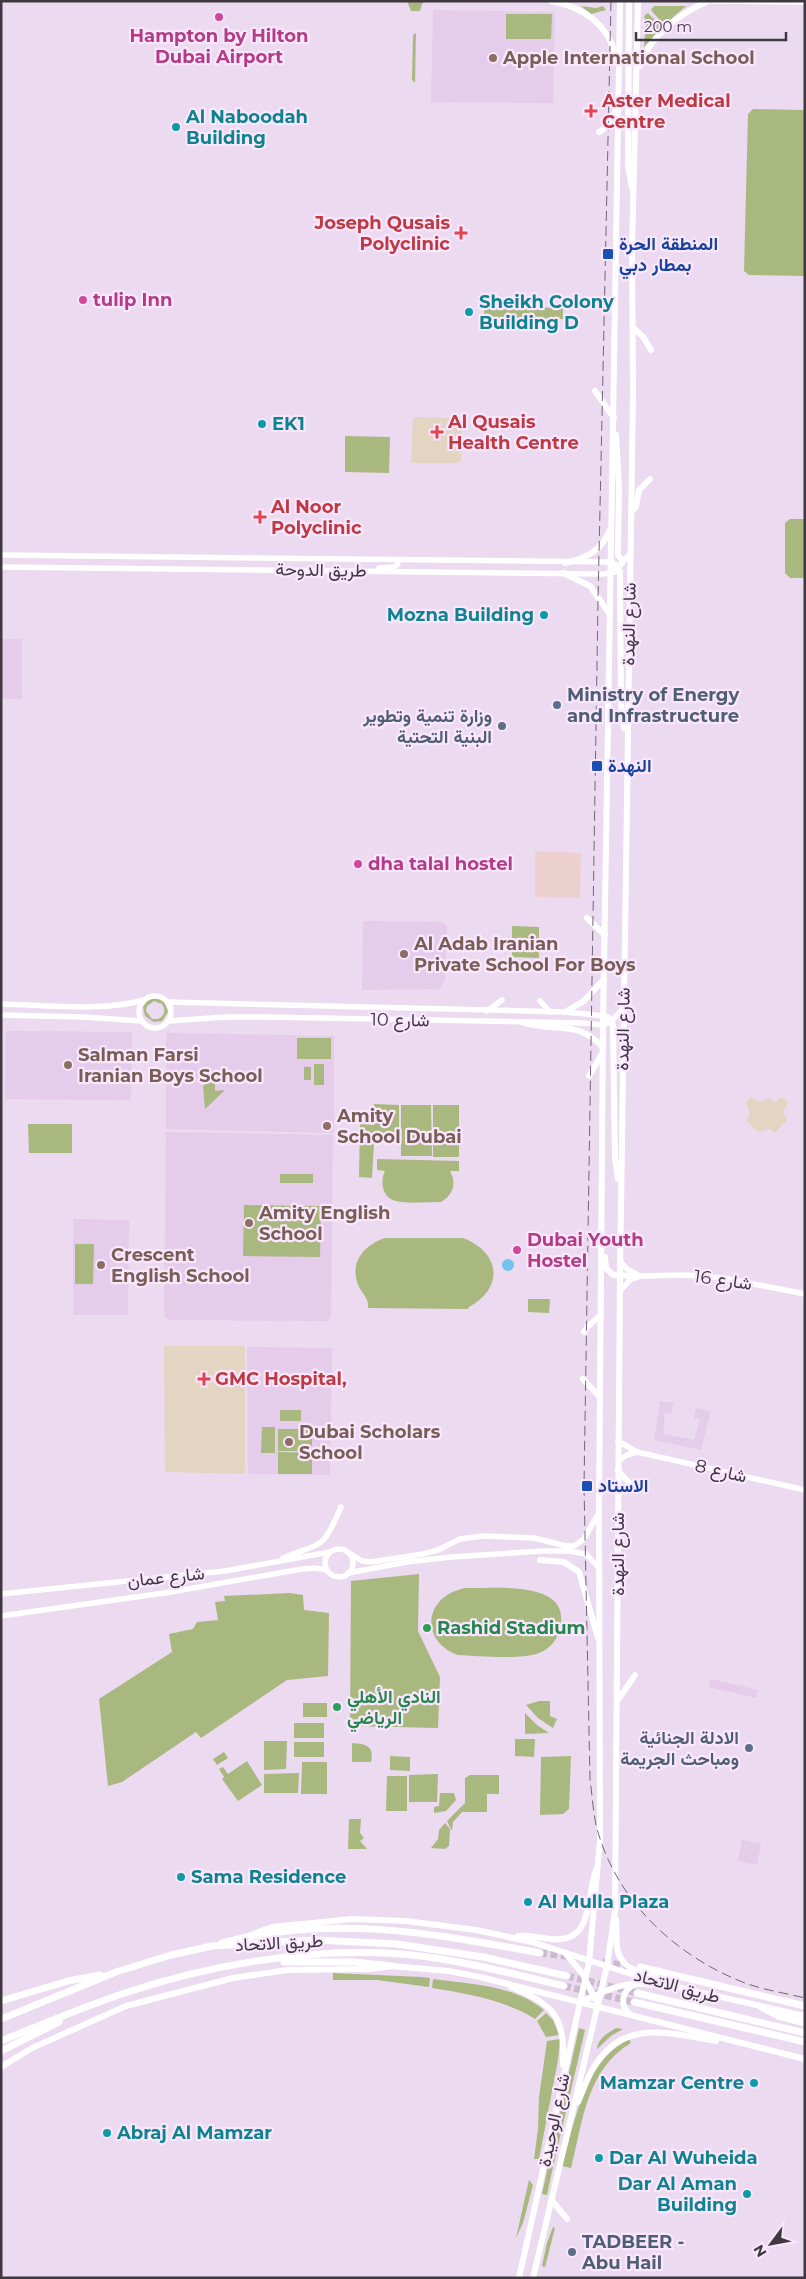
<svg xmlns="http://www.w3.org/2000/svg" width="806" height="2279" viewBox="0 0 806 2279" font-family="Montserrat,Vazirmatn,sans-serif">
<rect width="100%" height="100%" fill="#ecdaf1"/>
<polygon fill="#ebd0cd" points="535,851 581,853 580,898 535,897"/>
<g fill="#e4ccea">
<polygon points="433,10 555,12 553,103 431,102"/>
<rect x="1" y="639" width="21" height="60"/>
<polygon points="363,921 442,922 447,926 445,981 438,989 362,990"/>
<polygon points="6,1031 132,1032 131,1100 5,1099"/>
<polygon points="166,1033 334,1036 334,1133 166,1129"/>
<polygon points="166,1132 333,1135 331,1316 327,1321 169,1320 164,1316"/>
<polygon points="73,1219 129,1220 128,1315 73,1315"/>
<polygon points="247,1347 332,1348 330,1475 248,1474"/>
<polygon points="660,1401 674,1403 671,1414 665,1413 663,1434 694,1440 700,1419 694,1418 696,1408 711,1411 701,1450 654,1440"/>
<polygon points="711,1679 758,1690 756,1698 709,1687"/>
<polygon points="742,1840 761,1844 757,1865 738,1861"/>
</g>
<g fill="#e4d5c2">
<polygon points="413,417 463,418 461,461 458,463 411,463"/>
<polygon points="751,1097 760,1102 769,1098 775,1103 781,1097 788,1103 783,1111 787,1120 775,1133 769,1129 758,1132 746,1120 750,1114 746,1102"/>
<polygon points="164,1346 245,1346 245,1474 165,1472"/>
</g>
<g fill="#a9b87f" fill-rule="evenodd">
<polygon points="407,1 425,1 422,4 420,11 411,11"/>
<polygon points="581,6 596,8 603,6 606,10 591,14"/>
<polygon points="654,6 686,6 664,25 651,10"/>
<polygon points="648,13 662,28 644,47 646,23 644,16"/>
<polygon points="506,14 552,14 551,39 506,39"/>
<polygon points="416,33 415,83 412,80 413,35"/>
<polygon points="753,109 805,110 805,276 749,275 744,271 748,114"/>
<polygon points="484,306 563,308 563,319 484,318"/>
<polygon points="345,436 390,437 389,473 345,472"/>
<polygon points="790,519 805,519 805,578 790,578 785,573 785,523"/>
<polygon points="512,926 539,927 539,939 512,938"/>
<polygon points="512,945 539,946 539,958 512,957"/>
<path d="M 156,997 L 164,1001 L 168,1012 L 162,1021 L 154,1022 L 145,1016 L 143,1007 L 148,1000 ZM 154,1001 L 162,1004 C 166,1010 165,1016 158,1019 L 152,1019 L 146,1011 L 147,1006 Z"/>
<rect x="297" y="1038" width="34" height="21"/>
<rect x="314" y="1064" width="10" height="21"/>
<rect x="304" y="1067" width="7" height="13"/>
<polygon points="208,1076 209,1079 215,1079 215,1091 225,1090 205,1109 203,1086 207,1082"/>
<polygon points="374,1104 399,1105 399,1142 374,1142 372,1178 359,1177 360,1124 374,1125"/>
<polygon points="401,1105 431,1105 432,1156 401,1156"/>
<rect x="433" y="1105" width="26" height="52"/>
<polygon points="28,1124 72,1124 72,1153 29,1153"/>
<path d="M 377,1159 L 459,1161 L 459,1171 L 450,1171 C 457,1184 453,1195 441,1202 C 429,1202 407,1204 396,1201 C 382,1198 380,1181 385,1171 L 377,1170 Z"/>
<rect x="280" y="1174" width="33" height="9"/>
<polygon points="244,1205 321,1206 320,1257 243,1256"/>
<path d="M 385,1238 L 463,1238 C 500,1252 505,1287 469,1307 L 468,1309 L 368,1308 C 369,1298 363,1295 359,1287 C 348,1263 364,1245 385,1238 Z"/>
<polygon points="75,1244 94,1244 93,1284 75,1284"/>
<polygon points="528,1299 550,1299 549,1313 528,1312"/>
<rect x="280" y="1410" width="21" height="11"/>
<polygon points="262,1427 275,1427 275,1453 261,1453"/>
<rect x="278" y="1429" width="34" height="22"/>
<polygon points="278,1452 312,1453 312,1474 278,1474"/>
<polygon points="419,1574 418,1631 440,1677 438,1728 350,1726 351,1581"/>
<path d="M 466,1588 C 494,1589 572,1579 560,1628 C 558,1639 550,1649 539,1653 C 522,1660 478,1656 458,1655 C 418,1640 425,1595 466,1588 Z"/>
<polygon points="290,1593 303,1595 304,1610 329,1613 328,1676 287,1680 201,1738 196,1732 122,1782 108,1786 99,1699 172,1652 169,1634 193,1629 197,1622 218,1620 215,1602 225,1601 224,1596"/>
<polygon points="539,1701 550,1701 550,1716 557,1719 553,1728 538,1718 526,1705"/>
<rect x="303" y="1703" width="24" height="14"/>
<polygon points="525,1713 537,1725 549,1733 525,1734"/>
<rect x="294" y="1723" width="30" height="15"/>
<polygon points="515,1739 535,1739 534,1757 515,1756"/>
<polygon points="264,1741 287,1741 286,1769 264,1770"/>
<rect x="294" y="1742" width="30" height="15"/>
<path d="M 352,1743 C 368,1744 374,1747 371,1762 L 352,1762 Z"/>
<polygon points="224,1752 228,1758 217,1765 213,1759"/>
<polygon points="390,1756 410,1757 410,1771 390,1770"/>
<polygon points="571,1756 569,1809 563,1814 540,1815 541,1757"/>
<polygon points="247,1761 262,1785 238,1801 222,1779 224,1777 219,1769 223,1767 228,1774"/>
<polygon points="302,1762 327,1762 327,1794 301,1794"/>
<polygon points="299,1773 298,1793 264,1793 264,1774"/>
<polygon points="438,1774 437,1802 409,1802 409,1775"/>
<polygon points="470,1775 499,1775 499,1794 487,1794 487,1812 462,1812 453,1822 452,1831 447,1821 465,1803 465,1778"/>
<polygon points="387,1776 407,1776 407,1811 386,1811"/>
<polygon points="440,1793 454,1793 456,1800 446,1811 434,1813 434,1807 439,1806"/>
<polygon points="349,1819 361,1819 360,1833 364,1838 360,1841 367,1849 348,1849"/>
<polygon points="445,1823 450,1829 449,1846 445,1849 431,1848 438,1839 439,1830"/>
<polygon points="333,1973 422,1977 430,1978 429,1987 377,1980 333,1980"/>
<path d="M 433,1979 C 470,1984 514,1985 544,2010 L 535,2019 C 508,2001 465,1993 432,1988 Z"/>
<polygon points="546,2013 553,2020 559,2035 546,2037 537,2021"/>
<polygon points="579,2028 585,2030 554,2163 549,2162"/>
<path d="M 616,2028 L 623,2029 L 611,2036 L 597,2049 C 598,2038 608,2033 616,2028 Z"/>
<polygon points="560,2039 558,2060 539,2159 534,2159 538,2129 539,2097 547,2041"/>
<path d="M 629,2039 L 631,2043 C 586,2070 583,2122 571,2168 L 562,2166 C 576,2120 583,2063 629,2039 Z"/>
<polygon points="548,2166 553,2167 547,2195 542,2194"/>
<polygon points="529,2180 533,2185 523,2223 516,2238"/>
<polygon points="553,2227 555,2228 545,2267 542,2266 547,2243"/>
</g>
<circle fill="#72c2eb" cx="508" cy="1265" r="6"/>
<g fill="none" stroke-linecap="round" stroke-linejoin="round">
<g stroke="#c9bace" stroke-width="7" stroke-dasharray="7 3.5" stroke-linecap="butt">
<polyline points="540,1953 573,1957"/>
<polyline points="603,1962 629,1966"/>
<polyline points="567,1976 637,1993"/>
<polyline points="564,1986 634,2002"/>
</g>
<g stroke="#fff" stroke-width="5.5">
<polyline points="712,1 805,2"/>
<polyline points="1,555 611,562"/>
<polyline points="1,567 603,574 615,572 628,556"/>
<polyline points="379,568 394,567 397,565 399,560"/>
<circle cx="155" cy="1012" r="16"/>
<polyline points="540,1001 550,1012"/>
<polyline points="168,1002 565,1012 604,1016"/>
<path d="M 1,1004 C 46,1005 101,1012 144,1000"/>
<polyline points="487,1011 502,1000"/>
<polyline points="1,1015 84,1017 142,1021"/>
<path d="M 168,1021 L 226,1017 L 267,1017 L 584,1023 C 608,1026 608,1027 623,1008"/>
<polyline points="620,1261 627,1269 638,1275"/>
<polyline points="620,1291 630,1280 640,1276 687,1275 723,1278 805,1294"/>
<polyline points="618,1441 637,1452 805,1490"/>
<polyline points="618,1461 627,1455 637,1452"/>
<circle cx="339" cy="1563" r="14"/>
<polyline points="349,1553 362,1561 371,1562 423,1554 438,1550 460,1539 483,1536 534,1538 566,1546 574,1546 584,1539 598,1514"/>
<path d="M 283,1558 C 324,1541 322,1551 341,1507"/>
<polyline points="348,1573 407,1562 451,1557 543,1551 568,1551 586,1554 599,1568"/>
<polyline points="1,1594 225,1571 330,1552"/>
<polyline points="1,1616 171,1592 302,1569 315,1568 327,1570"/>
</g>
<g stroke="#fff" stroke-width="6">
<path d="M 551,1 C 584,7 609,25 616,58"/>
<polyline points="629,1 628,165 632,188"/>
<path d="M 640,66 C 649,36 681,13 708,1"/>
<polyline points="599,132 610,125 616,109"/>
<polyline points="633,327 644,338 651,350"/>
<polyline points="595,391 614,418"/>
<polyline points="616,435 619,487 618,555 621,559 627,559"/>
<polyline points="631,512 636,507 639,490 650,479"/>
<polyline points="611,562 616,565 620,572 621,704 624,728"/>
<path d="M 565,563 C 587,558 601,551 610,530"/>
<polyline points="563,573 590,586 609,613"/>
<polyline points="587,918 605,935"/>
<polyline points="565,1012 584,1001 604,979"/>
<polyline points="604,1016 609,1018 613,1025 615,1158 618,1179"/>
<path d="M 522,1022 C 555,1034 575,1018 603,1047"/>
<polyline points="589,1076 603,1052"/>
<polyline points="605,1257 606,1268 613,1275 640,1276"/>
<polyline points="584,1332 588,1326 601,1315"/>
<polyline points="583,1379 600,1397"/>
<polyline points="618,1471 636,1490"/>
<polyline points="540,1560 564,1562 579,1572 598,1638"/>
<polyline points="618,1700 635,1675"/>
<path d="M 616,1919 C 617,1929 616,1938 617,1947 C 620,1974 651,1973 669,1983"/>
<polyline points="248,1936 272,1927 352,1919 406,1921 476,1930 532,1942 659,1983 805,2016"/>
<path d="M 518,1936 C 533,1934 547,1941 561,1939 C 593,1937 587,1892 596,1870"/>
<polyline points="565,1953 582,1973 595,1999"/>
<path d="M 511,1987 C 555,2005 565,2017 563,2065"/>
<path d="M 581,2002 C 604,1991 624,1980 651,1985"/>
<path d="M 631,2015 C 619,2006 621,1991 635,1984"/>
<polyline points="1,2067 32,2048 126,2006 233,1978 288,1970 371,1969 392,1966 448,1971 480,1977 805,2059"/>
<path d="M 578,2102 C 583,2091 587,2078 594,2067 C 624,2017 671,2034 716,2041"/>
<polyline points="551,2199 567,2219"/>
<polyline points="519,2278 589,1962 600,1840 599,1512 603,1026 620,1"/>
<polyline points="533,2278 607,1966 615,1911 620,1277 633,392 632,249 638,1"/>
</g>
<g stroke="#fff" stroke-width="7">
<path d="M 222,1943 C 329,1914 433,1933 540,1953"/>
<polyline points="284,1962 354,1962 392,1966"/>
<polyline points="640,1967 805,2006"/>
<polyline points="637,1993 805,2033"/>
<polyline points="1,2001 68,1981 100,1975"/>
<polyline points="634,2002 805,2042"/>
<polyline points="761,2007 778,2016 805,2023"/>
<polyline points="1,2019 116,1972 171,1955 212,1946 316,1940 397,1944 483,1957 567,1976"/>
<path d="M 1,2041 C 42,2024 83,2007 125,1993 C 205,1966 301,1949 386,1953 C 446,1956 505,1972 564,1986"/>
<polyline points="1,2051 59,2022"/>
</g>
<path stroke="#716673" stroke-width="1" stroke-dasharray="10 5" stroke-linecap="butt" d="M 611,1 L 598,601 L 584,1486 L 590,1779 C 592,1794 593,1810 596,1825 C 615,1900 675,1956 745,1983 C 764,1990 785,1993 805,1998"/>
</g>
<g fill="#d1479c" stroke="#fae7fe" stroke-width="2">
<circle cx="219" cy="17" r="5"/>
<circle cx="83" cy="300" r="5"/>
<circle cx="358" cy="864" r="5"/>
<circle cx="517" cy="1250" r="5"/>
</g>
<g fill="#8d6e63" stroke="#fae7fe" stroke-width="2">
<circle cx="493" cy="58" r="5"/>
<circle cx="404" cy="954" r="5"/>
<circle cx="68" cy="1065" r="5"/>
<circle cx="327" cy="1126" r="5"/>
<circle cx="249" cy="1223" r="5"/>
<circle cx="101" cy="1265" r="5"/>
<circle cx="289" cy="1442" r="5"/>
</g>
<g fill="#e0444e" stroke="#fae7fe" stroke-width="2">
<path d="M588.5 103.5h5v5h5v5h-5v5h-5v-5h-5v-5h5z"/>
<path d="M458.5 225.5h5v5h5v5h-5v5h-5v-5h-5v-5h5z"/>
<path d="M434.5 424.5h5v5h5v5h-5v5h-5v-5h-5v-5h5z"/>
<path d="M257.5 509.5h5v5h5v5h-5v5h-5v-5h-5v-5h5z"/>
<path d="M201.5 1371.5h5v5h5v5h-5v5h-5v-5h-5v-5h5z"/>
</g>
<g fill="#0f9aa8" stroke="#fae7fe" stroke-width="2">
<circle cx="176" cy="127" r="5"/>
<circle cx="469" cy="312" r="5"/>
<circle cx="262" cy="424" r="5"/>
<circle cx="544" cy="615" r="5"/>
<circle cx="181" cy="1877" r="5"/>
<circle cx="528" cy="1902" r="5"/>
<circle cx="754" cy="2083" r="5"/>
<circle cx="107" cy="2133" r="5"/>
<circle cx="599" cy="2158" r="5"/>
<circle cx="747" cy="2194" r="5"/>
</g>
<g fill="#1a4fb4" stroke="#fae7fe" stroke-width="2">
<rect x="602" y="248" width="12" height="12" rx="2.5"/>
<rect x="591" y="760" width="12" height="12" rx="2.5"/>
<rect x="581" y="1480" width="12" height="12" rx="2.5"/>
</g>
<g fill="#5c6f8a" stroke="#fae7fe" stroke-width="2">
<circle cx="557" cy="705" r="5"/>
<circle cx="502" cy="726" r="5"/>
<circle cx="749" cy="1748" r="5"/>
<circle cx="572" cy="2252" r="5"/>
</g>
<g fill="#2e9e5b" stroke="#fae7fe" stroke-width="2">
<circle cx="427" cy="1628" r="5"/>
<circle cx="337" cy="1707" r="5"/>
</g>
<g text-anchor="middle" stroke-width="4.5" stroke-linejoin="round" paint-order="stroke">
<g font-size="18" font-weight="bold" fill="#b23c85" stroke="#fae7fe" text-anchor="start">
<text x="219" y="42" text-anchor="middle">Hampton by Hilton<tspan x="219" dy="21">Dubai Airport</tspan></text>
<text x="93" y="306">tulip Inn</text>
<text x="368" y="870">dha talal hostel</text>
<text x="527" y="1246">Dubai Youth<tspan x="527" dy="21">Hostel</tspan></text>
</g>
<g font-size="18" font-weight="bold" fill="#785e54" stroke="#fae7fe" text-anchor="start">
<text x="503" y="64">Apple International School</text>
<text x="414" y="950">Al Adab Iranian<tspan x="414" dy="21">Private School For Boys</tspan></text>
<text x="78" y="1061">Salman Farsi<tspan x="78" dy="21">Iranian Boys School</tspan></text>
<text x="337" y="1122">Amity<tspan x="337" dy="21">School Dubai</tspan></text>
<text x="259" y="1219">Amity English<tspan x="259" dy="21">School</tspan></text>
<text x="111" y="1261">Crescent<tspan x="111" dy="21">English School</tspan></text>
<text x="299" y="1438">Dubai Scholars<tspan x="299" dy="21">School</tspan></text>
</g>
<g font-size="18" font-weight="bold" fill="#be3a42" stroke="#fae7fe" text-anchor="start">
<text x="602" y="107">Aster Medical<tspan x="602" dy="21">Centre</tspan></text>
<text x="450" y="229" text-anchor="end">Joseph Qusais<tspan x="450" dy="21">Polyclinic</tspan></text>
<text x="448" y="428">Al Qusais<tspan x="448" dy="21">Health Centre</tspan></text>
<text x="271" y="513">Al Noor<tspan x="271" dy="21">Polyclinic</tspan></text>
<text x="215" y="1385">GMC Hospital,</text>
</g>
<g font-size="18" font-weight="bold" fill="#0d838f" stroke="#fae7fe" text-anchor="start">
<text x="186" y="123">Al Naboodah<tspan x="186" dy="21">Building</tspan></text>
<text x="479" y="308">Sheikh Colony<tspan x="479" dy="21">Building D</tspan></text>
<text x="272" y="430">EK1</text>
<text x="534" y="621" text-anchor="end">Mozna Building</text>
<text x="191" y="1883">Sama Residence</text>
<text x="538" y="1908">Al Mulla Plaza</text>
<text x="744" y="2089" text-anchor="end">Mamzar Centre</text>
<text x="117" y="2139">Abraj Al Mamzar</text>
<text x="609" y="2164">Dar Al Wuheida</text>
<text x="737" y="2190" text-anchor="end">Dar Al Aman<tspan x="737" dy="21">Building</tspan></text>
</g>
<g font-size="18" font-weight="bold" fill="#164399" stroke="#fae7fe" text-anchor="start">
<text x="619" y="250">المنطقة الحرة<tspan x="619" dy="21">بمطار دبي</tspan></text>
<text x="608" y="772">النهدة</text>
<text x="598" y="1492">الاستاد</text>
</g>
<g font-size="18" fill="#3f3841" stroke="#fae7fe">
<text transform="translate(321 570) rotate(1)" y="6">طريق الدوحة</text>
<text transform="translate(629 624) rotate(-89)" y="6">شارع النهدة</text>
<text transform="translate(400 1020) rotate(1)" y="6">شارع 10</text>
<text transform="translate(623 1029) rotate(-89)" y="6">شارع النهدة</text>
<text transform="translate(723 1280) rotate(8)" y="6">شارع 16</text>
<text transform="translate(721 1471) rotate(13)" y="6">شارع 8</text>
<text transform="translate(618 1554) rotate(-90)" y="6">شارع النهدة</text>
<text transform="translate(166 1577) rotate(-6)" y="6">شارع عمان</text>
<text transform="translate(279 1943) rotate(-3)" y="6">طريق الاتحاد</text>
<text transform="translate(677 1986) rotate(15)" y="6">طريق الاتحاد</text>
<text transform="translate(554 2120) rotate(-78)" y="6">شارع الوحيدة</text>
</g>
<g font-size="18" font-weight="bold" fill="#4e5e75" stroke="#fae7fe" text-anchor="start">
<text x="567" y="701">Ministry of Energy<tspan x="567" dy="21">and Infrastructure</tspan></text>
<text x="492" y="722" text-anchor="end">وزارة تنمية وتطوير<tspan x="492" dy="21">البنية التحتية</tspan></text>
<text x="739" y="1744" text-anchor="end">الادلة الجنائية<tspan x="739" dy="21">ومباحث الجريمة</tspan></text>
<text x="582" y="2248">TADBEER -<tspan x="582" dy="21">Abu Hail</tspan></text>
</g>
<g font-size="18" font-weight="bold" fill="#27864d" stroke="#fae7fe" text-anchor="start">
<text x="437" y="1634">Rashid Stadium</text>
<text x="347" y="1703">النادي الأهلي<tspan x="347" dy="21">الرياضي</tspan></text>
</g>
</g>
<rect width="806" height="2279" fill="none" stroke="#3f3841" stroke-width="5"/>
<g transform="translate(771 2244) rotate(238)" stroke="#fae7fe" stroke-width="4" paint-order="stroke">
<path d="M0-4L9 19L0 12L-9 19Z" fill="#3f3841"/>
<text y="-8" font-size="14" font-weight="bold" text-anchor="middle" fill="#3f3841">N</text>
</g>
<path d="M636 32v8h150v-8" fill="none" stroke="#3f3841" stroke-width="2.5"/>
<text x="644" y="32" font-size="15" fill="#3f3841" stroke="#fae7fe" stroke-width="4" paint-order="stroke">200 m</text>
</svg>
